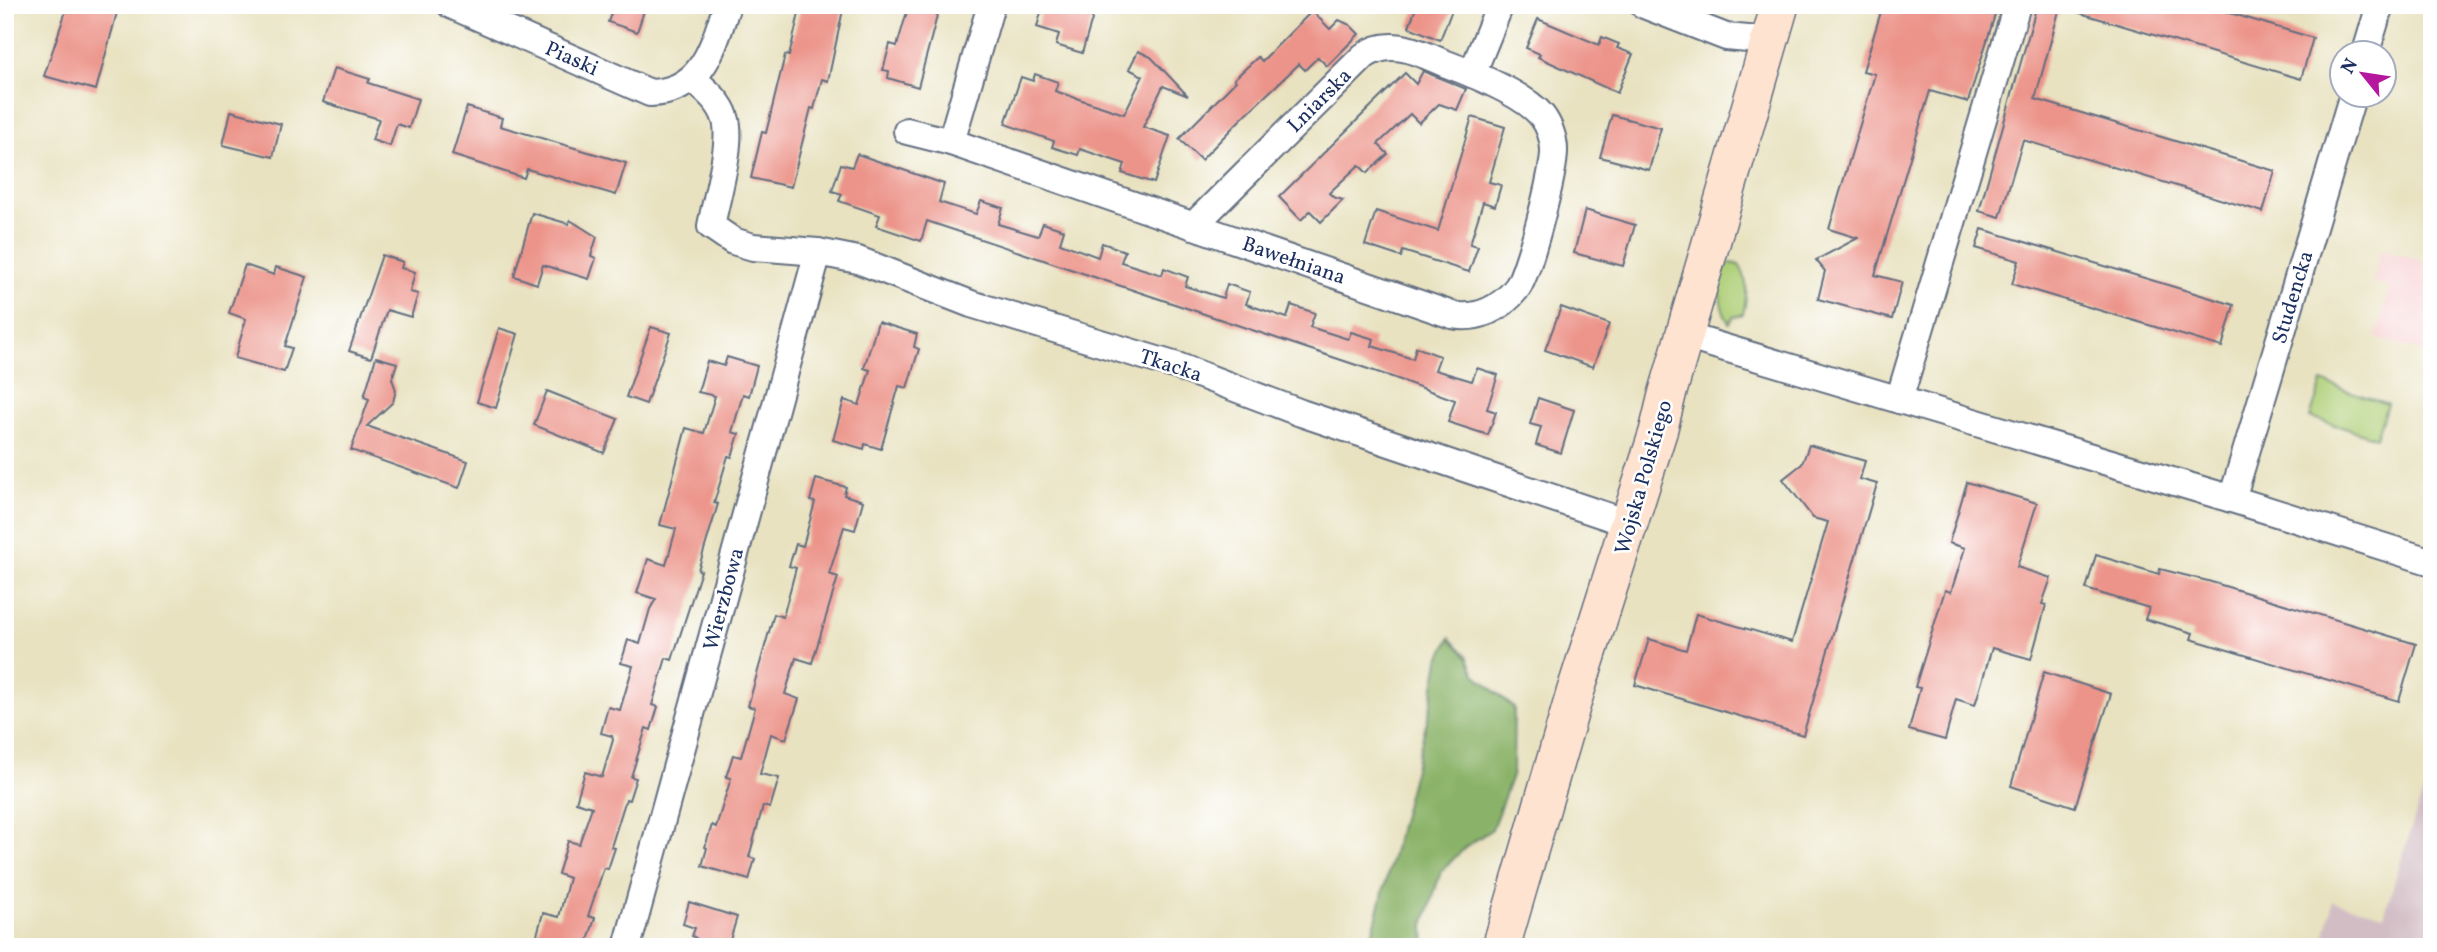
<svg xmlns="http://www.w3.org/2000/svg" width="2437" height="952" viewBox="0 0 2437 952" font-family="Vollkorn,serif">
<rect width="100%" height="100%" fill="#fff"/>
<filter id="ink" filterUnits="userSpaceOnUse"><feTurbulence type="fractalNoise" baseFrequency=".0143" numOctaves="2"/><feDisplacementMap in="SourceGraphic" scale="14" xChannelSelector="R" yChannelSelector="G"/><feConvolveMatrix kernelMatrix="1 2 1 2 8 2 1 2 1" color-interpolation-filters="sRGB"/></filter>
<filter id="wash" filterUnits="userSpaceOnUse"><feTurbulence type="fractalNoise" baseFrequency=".00686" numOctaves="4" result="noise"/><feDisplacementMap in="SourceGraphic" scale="28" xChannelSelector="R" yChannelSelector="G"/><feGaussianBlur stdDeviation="1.57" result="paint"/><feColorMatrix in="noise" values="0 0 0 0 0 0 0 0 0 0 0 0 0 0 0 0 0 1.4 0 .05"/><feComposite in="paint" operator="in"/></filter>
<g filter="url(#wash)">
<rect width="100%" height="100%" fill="#e8e2c0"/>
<polygon fill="#f7cfd0" points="2381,249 2432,264 2432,354 2376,338 2390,288 2372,282"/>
<polygon fill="#d2bdc5" points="2432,763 2432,947 2322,947 2333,901 2384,915"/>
<g fill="#aecf77" stroke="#647f6a" stroke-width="2">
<path d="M 1731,263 L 1739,265 C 1749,279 1747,298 1743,314 L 1733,317 L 1729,323 C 1719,306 1714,276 1731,263 Z"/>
<polygon points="2322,382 2387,404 2376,438 2310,417"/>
</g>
<polygon fill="#8ab268" stroke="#527063" stroke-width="2" points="1450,638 1467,656 1475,674 1514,708 1513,773 1492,829 1467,846 1441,871 1424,925 1425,947 1369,947 1430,709 1439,660"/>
<g id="blocks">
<g fill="#ec948a">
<polygon points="68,5 119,5 96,90 44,76"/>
<polygon points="614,5 646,5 637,32 608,22"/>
<polygon points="801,5 844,5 828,81 822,79 814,109 811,108 791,187 751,178 762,132 766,133 785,55 789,56"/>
<polygon points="909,5 940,5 918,87 888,78 889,71 883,70 890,44 897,46"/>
<polygon points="1043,5 1092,5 1089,15 1093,16 1082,53 1056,45 1059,34 1037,27"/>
<polygon points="1417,5 1454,5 1440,40 1409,27"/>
<polygon points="1883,5 1998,5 1968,102 1930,91 1875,275 1902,282 1892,319 1818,299 1825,271 1816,260 1858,238 1829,229 1875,74 1863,71"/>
<polygon points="2037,5 2059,11 2035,99 2275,171 2263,212 2023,140 2000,217 1979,211"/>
<polygon points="2071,5 2204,5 2313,38 2301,79 2070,10"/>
<polygon points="1312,11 1330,29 1339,20 1350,25 1359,34 1327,66 1318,57 1305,70 1299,64 1241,119 1201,160 1179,139 1236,81 1234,79 1258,57 1262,61"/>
<polygon points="1538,19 1599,45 1602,37 1619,44 1617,48 1633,54 1617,93 1538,57 1540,54 1526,48"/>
<polygon points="1138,51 1151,57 1188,96 1163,86 1143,127 1170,136 1154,183 1122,173 1125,164 1080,149 1078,155 1052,147 1054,141 1005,124 1021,77 1033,81 1035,74 1058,82 1055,91 1124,114 1143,76 1129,69"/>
<polygon points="334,68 370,79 368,83 418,99 409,128 397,124 390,146 372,140 379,119 323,102"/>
<polygon points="1423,71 1466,89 1457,110 1439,104 1419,123 1410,114 1378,144 1388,154 1367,173 1359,165 1329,193 1333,197 1343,200 1321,222 1310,211 1301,220 1279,197 1405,73 1416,84"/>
<polygon points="467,107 502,118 500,126 626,163 616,195 527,169 524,178 452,155"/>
<polygon points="231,111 281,124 273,157 223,145"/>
<polygon points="1612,115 1661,128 1649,170 1600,157"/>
<polygon points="1472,117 1505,127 1489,182 1501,185 1495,206 1483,202 1470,244 1478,246 1469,272 1403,251 1401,257 1365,245 1376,211 1438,231"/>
<polygon points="857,154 944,184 939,202 976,214 981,201 1003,208 998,224 1038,236 1043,223 1064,230 1060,243 1098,257 1102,243 1111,246 1125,251 1121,262 1162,275 1164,268 1188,277 1185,286 1223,298 1227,284 1250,292 1246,304 1287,318 1291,305 1315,313 1310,327 1348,339 1351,332 1374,339 1372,346 1413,359 1416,347 1440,356 1435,370 1472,381 1477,368 1498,375 1487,409 1496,412 1488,435 1448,422 1455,400 1395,378 927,221 921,241 876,226 880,215 839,201 842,194 832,191 841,164 852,167"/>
<polygon points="1585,210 1635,225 1623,266 1574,253"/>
<polygon points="532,213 569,224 570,220 597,237 591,256 596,258 589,279 543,265 537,284 514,276"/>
<polygon points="1982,229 2234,305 2222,347 2012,284 2019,261 1976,248"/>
<polygon points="382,255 403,262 401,268 415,272 410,292 418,294 411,317 387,310 371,358 349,351"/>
<polygon points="245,265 274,275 276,267 307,277 285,346 292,348 284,372 235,358 246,319 229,313"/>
<polygon points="1561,307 1609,324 1593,367 1545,350"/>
<polygon points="878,322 917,334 914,347 919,349 907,388 899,386 881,449 865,444 864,449 833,440 844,400 859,405 870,370 864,368"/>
<polygon points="651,327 671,333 646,404 626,397"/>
<polygon points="499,328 518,334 496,408 477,402"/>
<polygon points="376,357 397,363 392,379 396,390 393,402 367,426 468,461 459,488 351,450 369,399 364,397"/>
<polygon points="727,357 757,366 749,396 743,394 732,432 739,434 732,457 728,456 714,503 718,504 698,570 701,571 672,660 666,658 652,705 658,707 651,730 646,728 631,777 636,778 629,800 626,799 611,847 615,848 608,869 604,868 588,916 595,918 586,947 549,947 535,942 543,913 559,917 569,878 558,874 568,841 579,844 592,807 576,802 585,772 602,777 613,740 612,736 601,733 608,707 620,710 633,666 621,663 628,640 640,644 650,609 656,599 637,593 648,559 666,565 676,529 660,525 686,428 704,433 715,396 698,392 707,361 724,366"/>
<polygon points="547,391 618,419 604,453 534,425"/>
<polygon points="1538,398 1574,410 1561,453 1536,445 1541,427 1530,424"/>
<polygon points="1809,445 1865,461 1860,479 1877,484 1803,735 1635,685 1649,639 1686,650 1696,614 1792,642 1828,522 1813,518 1783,479 1802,464"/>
<polygon points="816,479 846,487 844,495 863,501 855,530 844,527 829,574 838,577 812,663 796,658 785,694 799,699 786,739 771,734 760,774 779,778 770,808 763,806 749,857 755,859 749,880 702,866 707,848 705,847 712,825 716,827 731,778 726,777 733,755 741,757 755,708 748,706 774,614 783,617 796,568 789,566 796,544 803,546 815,502 810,501"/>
<polygon points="1967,482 2037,503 2017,567 2051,578 2042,604 2046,605 2031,659 1992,648 1975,705 1956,699 1945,740 1909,730 1920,688 1915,687 1945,590 1951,592 1965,548 1949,543"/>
<polygon points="2096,555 2159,574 2160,569 2208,581 2416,644 2399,701 2191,639 2193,633 2145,619 2149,608 2086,589"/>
<polygon points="2044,672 2111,694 2075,807 2011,786"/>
<polygon points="689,902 737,917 728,947 694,947 696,938 692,936 695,928 683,924"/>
</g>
</g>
</g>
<g filter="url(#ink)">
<use href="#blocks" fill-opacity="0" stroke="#636e80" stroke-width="2"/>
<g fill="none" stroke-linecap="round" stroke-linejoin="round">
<defs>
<g id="minor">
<path d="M 451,5 L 650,93 C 703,92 713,47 727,5"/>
<path d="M 991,5 L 951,142 L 1452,315 C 1477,320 1501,309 1517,288 C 1528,274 1555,170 1554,150 C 1554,139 1549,125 1542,116 C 1524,94 1471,73 1444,63 C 1418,52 1390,37 1364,56 L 1193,226"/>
<polyline points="1644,5 1726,37 1770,41"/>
<polyline points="2366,52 2380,5"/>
<polyline points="1472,74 1500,5"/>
<path d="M 693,79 C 705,90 720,101 725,117 C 734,140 716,199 711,226 L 733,241 L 753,247 L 818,252 L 858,260 L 971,304 L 1177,366 L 1301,413 L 1630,524"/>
<polyline points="907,131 951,142"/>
<polyline points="1685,336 2232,499 2432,562"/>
<polyline points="1899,400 2017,5"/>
<polyline points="2232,499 2353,94"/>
<polyline points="627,947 818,252"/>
</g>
<polyline id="secondary" points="1501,947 1576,690 1658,432 1667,395 1780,5"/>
</defs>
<use href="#minor" stroke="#636e80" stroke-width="30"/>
<use href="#secondary" stroke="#636e80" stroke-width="40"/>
<use href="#minor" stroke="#fff" stroke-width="26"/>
<use href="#secondary" stroke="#fee3d1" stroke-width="37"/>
</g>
</g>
<g text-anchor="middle" stroke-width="5" stroke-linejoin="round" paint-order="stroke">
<g font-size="21" fill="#1b2f5e" stroke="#fff">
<text transform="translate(572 58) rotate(24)" y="7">Piaski</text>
<text transform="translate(1319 100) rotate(-45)" y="7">Lniarska</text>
<text transform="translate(1294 260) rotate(19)" y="7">Bawełniana</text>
<text transform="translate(2292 297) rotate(-73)" y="7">Studencka</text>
<text transform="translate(1171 365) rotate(18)" y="7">Tkacka</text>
<text transform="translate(1643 477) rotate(-74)" y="7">Wojska Polskiego</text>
<text transform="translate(723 599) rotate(-75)" y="7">Wierzbowa</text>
</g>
</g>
<rect width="2437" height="952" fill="none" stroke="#fff" stroke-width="28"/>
<g transform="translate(2363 74) rotate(300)"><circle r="33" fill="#ffffff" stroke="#a4acbf" stroke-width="2"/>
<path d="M0-5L12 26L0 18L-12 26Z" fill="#b5179e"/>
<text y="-10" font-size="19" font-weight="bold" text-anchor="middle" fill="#1b2f5e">N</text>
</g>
</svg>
